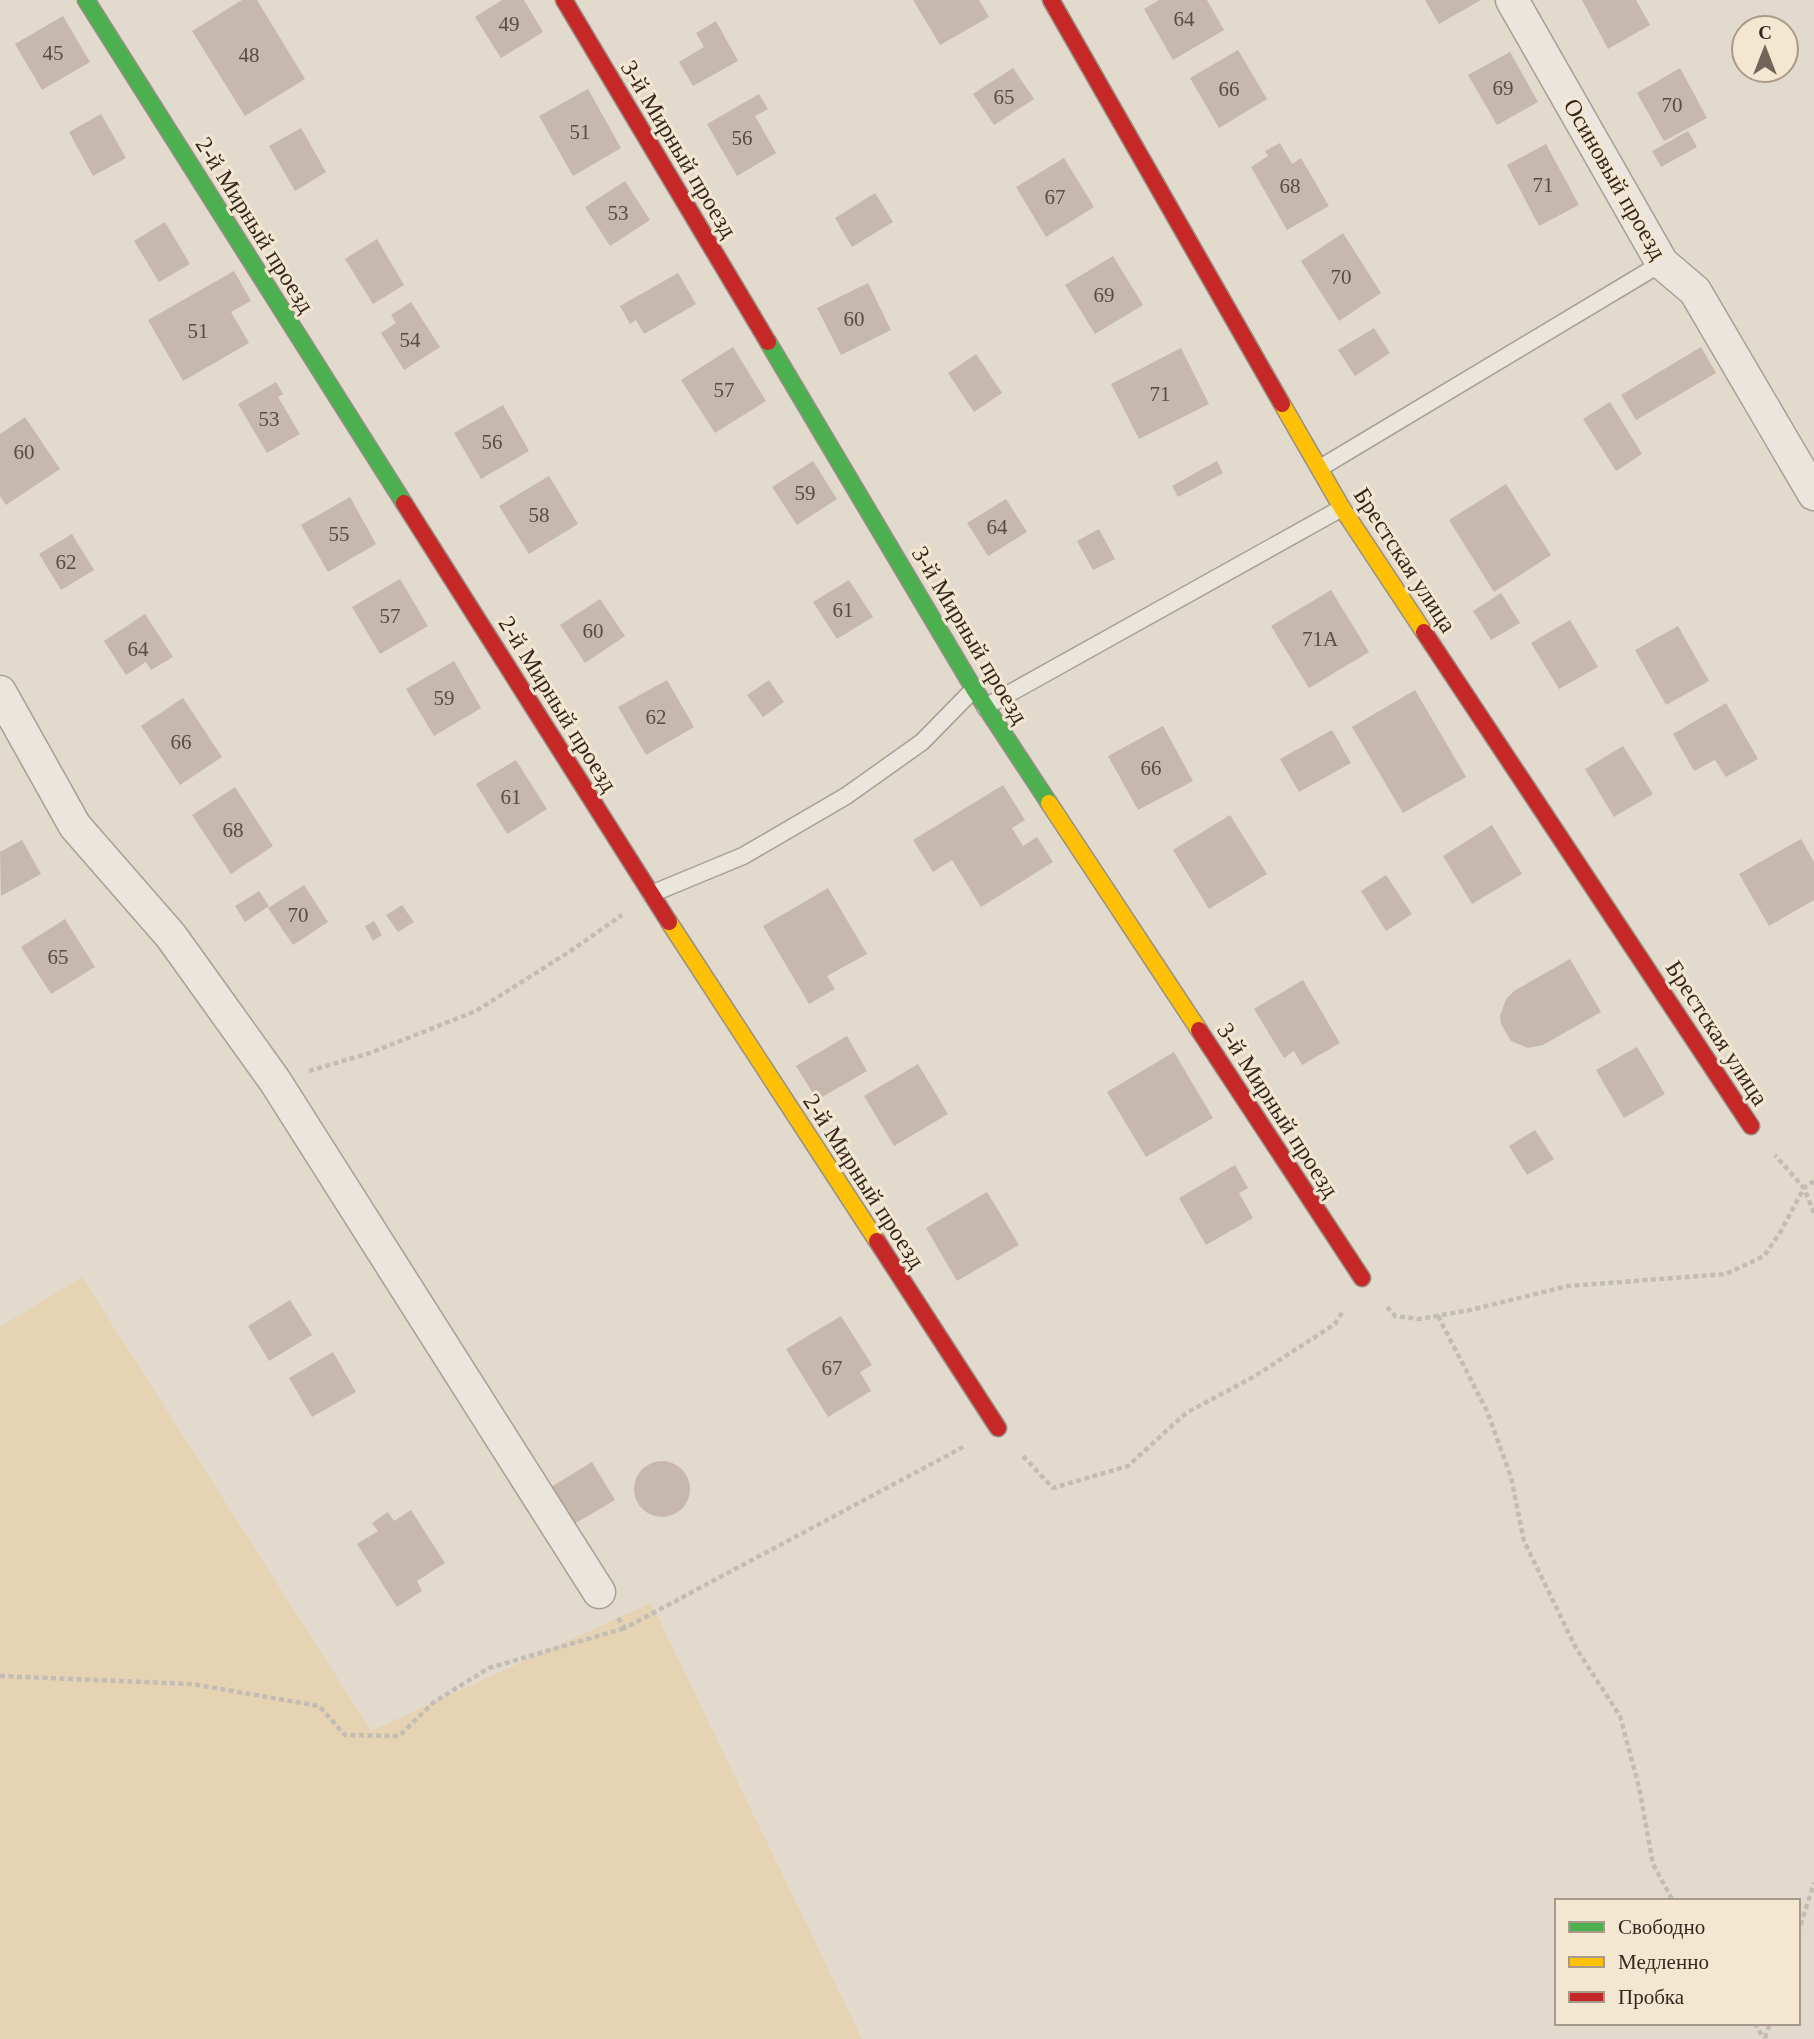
<svg xmlns="http://www.w3.org/2000/svg" width="1814" height="2039" viewBox="0 0 1814 2039" font-family="Georgia,serif">
<rect width="100%" height="100%" fill="#e2dacc"/>
<polygon fill="#e5d3b4" points="82,1277 371,1731 651,1603 862,2039 0,2039 0,1327"/>
<g fill="#c6b8ad">
<polygon points="242,0 257,0 305,79 245,116 192,31"/>
<polygon points="502,0 524,0 543,32 501,58 475,17"/>
<polygon points="913,0 979,0 989,17 940,45"/>
<polygon points="1159,0 1207,0 1224,30 1173,60 1144,9"/>
<polygon points="1425,0 1481,0 1439,24"/>
<polygon points="1582,0 1636,0 1650,25 1608,49"/>
<polygon points="63,16 90,62 42,90 15,44"/>
<polygon points="716,21 738,61 693,86 679,62 704,47 696,33"/>
<polygon points="1238,50 1267,99 1219,128 1190,78"/>
<polygon points="1510,52 1538,102 1497,125 1468,75"/>
<polygon points="1013,68 1034,99 994,125 973,94"/>
<polygon points="1680,68 1707,118 1664,141 1637,93"/>
<polygon points="588,89 621,148 573,176 539,116"/>
<polygon points="759,94 768,109 755,116 776,153 737,176 707,124"/>
<polygon points="101,114 126,158 93,176 69,132"/>
<polygon points="301,128 326,172 295,191 269,146"/>
<polygon points="1688,131 1697,147 1661,167 1652,151"/>
<polygon points="1280,143 1292,164 1301,158 1329,206 1287,230 1251,167 1268,156 1265,151"/>
<polygon points="1546,144 1579,205 1539,226 1507,165"/>
<polygon points="1064,158 1094,207 1046,237 1016,187"/>
<polygon points="625,181 650,220 610,246 585,207"/>
<polygon points="875,193 893,222 852,247 835,218"/>
<polygon points="165,222 190,264 159,282 134,241"/>
<polygon points="1343,233 1381,293 1339,321 1301,261"/>
<polygon points="377,239 404,285 373,304 345,259"/>
<polygon points="1113,256 1143,305 1095,334 1065,285"/>
<polygon points="234,271 251,301 231,312 249,343 183,381 148,320"/>
<polygon points="678,273 696,304 644,334 636,320 630,324 620,306"/>
<polygon points="868,283 891,330 841,355 817,308"/>
<polygon points="411,302 440,347 404,370 381,333 396,323 391,315"/>
<polygon points="1374,328 1390,353 1355,376 1338,350"/>
<polygon points="733,347 766,401 715,433 681,380"/>
<polygon points="1701,347 1716,373 1636,420 1621,395"/>
<polygon points="1181,348 1209,404 1139,439 1111,384"/>
<polygon points="976,354 1002,393 974,412 948,373"/>
<polygon points="276,382 283,394 278,397 300,434 267,453 238,404"/>
<polygon points="1610,402 1642,454 1616,471 1583,419"/>
<polygon points="503,405 529,451 481,479 454,433"/>
<polygon points="25,417 60,469 6,505 0,496 0,434"/>
<polygon points="813,461 837,499 797,525 772,487"/>
<polygon points="1217,461 1223,473 1178,497 1172,486"/>
<polygon points="549,476 578,524 529,554 499,506"/>
<polygon points="1506,484 1551,555 1494,592 1449,520"/>
<polygon points="350,497 376,544 328,572 301,525"/>
<polygon points="1006,499 1027,532 988,556 967,523"/>
<polygon points="1099,529 1115,559 1093,570 1077,541"/>
<polygon points="72,534 94,570 61,590 39,554"/>
<polygon points="400,579 428,626 380,654 352,607"/>
<polygon points="849,580 873,617 837,639 813,602"/>
<polygon points="1331,590 1369,652 1309,688 1271,626"/>
<polygon points="1501,593 1520,623 1491,640 1473,611"/>
<polygon points="600,599 625,636 585,663 560,625"/>
<polygon points="145,614 173,657 151,670 146,662 126,675 104,641"/>
<polygon points="1570,620 1598,667 1559,689 1531,643"/>
<polygon points="1678,626 1709,681 1666,705 1635,650"/>
<polygon points="454,661 481,708 434,736 406,689"/>
<polygon points="667,680 694,727 646,755 618,707"/>
<polygon points="769,680 784,702 763,717 747,695"/>
<polygon points="1415,690 1466,777 1403,813 1352,727"/>
<polygon points="183,698 222,757 180,785 141,726"/>
<polygon points="1726,703 1758,759 1726,777 1715,760 1694,771 1673,734"/>
<polygon points="1163,726 1193,781 1138,810 1108,756"/>
<polygon points="1332,730 1351,763 1299,792 1280,759"/>
<polygon points="1623,746 1653,794 1614,817 1585,769"/>
<polygon points="516,760 547,809 507,834 476,784"/>
<polygon points="1003,785 1025,820 1012,828 1023,846 1037,837 1053,862 981,907 952,860 933,872 913,840"/>
<polygon points="235,787 273,846 231,874 192,815"/>
<polygon points="1230,815 1267,874 1209,909 1173,850"/>
<polygon points="1492,825 1522,874 1472,904 1443,856"/>
<polygon points="1801,839 1814,862 1814,900 1769,926 1739,874"/>
<polygon points="22,840 41,874 1,896 0,852"/>
<polygon points="1386,875 1412,914 1386,931 1361,891"/>
<polygon points="304,885 328,922 293,945 268,908"/>
<polygon points="828,888 867,954 827,976 835,989 809,1004 763,926"/>
<polygon points="259,891 269,906 245,922 235,906"/>
<polygon points="402,905 414,922 398,932 386,915"/>
<polygon points="65,919 95,967 51,994 21,947"/>
<polygon points="374,921 382,935 373,941 365,926"/>
<polygon points="1570,959 1601,1012 1543,1045 1528,1048 1511,1041 1501,1024 1500,1016 1506,999 1514,991"/>
<polygon points="1303,980 1340,1043 1302,1065 1294,1051 1284,1058 1254,1009"/>
<polygon points="847,1036 867,1071 817,1100 796,1066"/>
<polygon points="1637,1047 1665,1094 1624,1118 1596,1070"/>
<polygon points="1174,1052 1213,1118 1146,1157 1107,1092"/>
<polygon points="918,1064 948,1114 894,1146 864,1096"/>
<polygon points="1535,1130 1554,1159 1527,1175 1509,1146"/>
<polygon points="1235,1165 1248,1188 1239,1193 1253,1218 1206,1245 1179,1198"/>
<polygon points="987,1192 1019,1245 957,1281 926,1228"/>
<polygon points="290,1300 312,1335 269,1361 248,1326"/>
<polygon points="841,1316 872,1365 860,1372 871,1391 828,1417 786,1349"/>
<polygon points="333,1352 356,1392 312,1417 289,1378"/>
<circle cx="662" cy="1489" r="28"/>
<polygon points="592,1462 615,1500 574,1524 551,1487"/>
<polygon points="411,1510 445,1563 417,1581 422,1591 397,1607 357,1544 378,1531 372,1523 388,1512 394,1521"/>
</g>
<g fill="none" stroke-linecap="round" stroke-linejoin="round">
<defs>
<g id="lane">
<polyline points="1320,468 1662,263"/>
<polyline points="985,707 1342,508"/>
<polyline points="651,894 743,856 846,796 922,742 974,689"/>
</g>
<g id="street">
<polyline points="1512,0 1662,263 1695,291 1814,494"/>
<polyline points="0,692 75,826 171,936 275,1081 599,1592"/>
</g>
<g id="fast">
<polyline points="86,0 404,503"/>
<polyline points="768,342 974,689 1049,803"/>
</g>
<g id="slow">
<polyline points="1282,404 1342,508 1424,632"/>
<polyline points="1049,803 1199,1030"/>
<polyline points="669,922 877,1241"/>
</g>
<g id="jam">
<polyline points="564,0 768,342"/>
<polyline points="1051,0 1282,404"/>
<polyline points="404,503 669,922"/>
<polyline points="1424,632 1751,1126"/>
<polyline points="1199,1030 1362,1278"/>
<polyline points="877,1241 998,1428"/>
</g>
</defs>
<use href="#lane" stroke="#a79f95" stroke-width="19"/>
<use href="#street" stroke="#a79f95" stroke-width="35"/>
<use href="#fast" stroke="#978f85" stroke-width="19"/>
<use href="#slow" stroke="#978f85" stroke-width="19"/>
<use href="#jam" stroke="#978f85" stroke-width="19"/>
<g stroke="#c3bcb4" stroke-width="4.5" stroke-dasharray="5 3.5" stroke-linecap="butt">
<polyline points="309,1071 370,1053 476,1011 572,950 622,915"/>
<polyline points="1814,1181 1804,1188 1814,1213"/>
<polyline points="1387,1307 1395,1316 1419,1319 1470,1310 1568,1286 1726,1274 1764,1256 1781,1231 1804,1188 1775,1155"/>
<polyline points="1438,1316 1487,1411 1511,1477 1524,1541 1576,1648 1620,1716 1639,1787 1653,1864 1673,1901"/>
<polyline points="1023,1456 1053,1488 1128,1466 1186,1413 1255,1376 1335,1324 1343,1311"/>
<polyline points="618,1618 625,1628 965,1446"/>
<polyline points="0,1676 192,1684 319,1706 345,1735 399,1736 434,1702 489,1668 625,1628"/>
<polyline points="1798,1933 1814,1883"/>
<polyline points="1755,2023 1764,2039"/>
<polyline points="1765,2038 1770,2023"/>
</g>
<use href="#lane" stroke="#eae5dd" stroke-width="16"/>
<use href="#street" stroke="#eae5dd" stroke-width="32"/>
<use href="#fast" stroke="#4caf50" stroke-width="16"/>
<use href="#slow" stroke="#ffc107" stroke-width="16"/>
<use href="#jam" stroke="#c62828" stroke-width="16"/>
</g>
<g text-anchor="middle" stroke-width="6" stroke-linejoin="round" paint-order="stroke">
<g font-size="21" fill="#594b42">
<text x="1184" y="26">64</text>
<text x="509" y="31">49</text>
<text x="53" y="60">45</text>
<text x="249" y="62">48</text>
<text x="1503" y="95">69</text>
<text x="1229" y="96">66</text>
<text x="1004" y="104">65</text>
<text x="1672" y="112">70</text>
<text x="580" y="139">51</text>
<text x="742" y="145">56</text>
<text x="1543" y="192">71</text>
<text x="1290" y="193">68</text>
<text x="1055" y="204">67</text>
<text x="618" y="220">53</text>
<text x="1341" y="284">70</text>
<text x="1104" y="302">69</text>
<text x="854" y="326">60</text>
<text x="198" y="338">51</text>
<text x="410" y="347">54</text>
<text x="724" y="397">57</text>
<text x="1160" y="401">71</text>
<text x="269" y="426">53</text>
<text x="492" y="449">56</text>
<text x="24" y="459">60</text>
<text x="805" y="500">59</text>
<text x="539" y="522">58</text>
<text x="997" y="534">64</text>
<text x="339" y="541">55</text>
<text x="66" y="569">62</text>
<text x="843" y="617">61</text>
<text x="390" y="623">57</text>
<text x="593" y="638">60</text>
<text x="1320" y="646">71А</text>
<text x="138" y="656">64</text>
<text x="444" y="705">59</text>
<text x="656" y="724">62</text>
<text x="181" y="749">66</text>
<text x="1151" y="775">66</text>
<text x="511" y="804">61</text>
<text x="233" y="837">68</text>
<text x="298" y="922">70</text>
<text x="58" y="964">65</text>
<text x="832" y="1375">67</text>
</g>
<g font-size="24" fill="#35271e" stroke="#f4e7d2">
<text transform="translate(679 149) rotate(59)" y="8">3-й Мирный проезд</text>
<text transform="translate(1615 179) rotate(60)" y="8">Осиновый проезд</text>
<text transform="translate(255 225) rotate(58)" y="8">2-й Мирный проезд</text>
<text transform="translate(1405 560) rotate(57)" y="8">Брестская улица</text>
<text transform="translate(970 635) rotate(59)" y="8">3-й Мирный проезд</text>
<text transform="translate(558 704) rotate(58)" y="8">2-й Мирный проезд</text>
<text transform="translate(1717 1033) rotate(57)" y="8">Брестская улица</text>
<text transform="translate(1278 1110) rotate(57)" y="8">3-й Мирный проезд</text>
<text transform="translate(864 1181) rotate(57)" y="8">2-й Мирный проезд</text>
</g>
</g>
<rect x="1555" y="1899" width="245" height="126" fill="#f4e7d2" stroke="#a89a8a" stroke-width="2"/>
<rect x="1569" y="1922" width="35" height="10" fill="#4caf50" stroke="#a89a8a" stroke-width="2"/>
<text x="1618" y="1934" font-size="21" fill="#35271e">Свободно</text>
<rect x="1569" y="1957" width="35" height="10" fill="#ffc107" stroke="#a89a8a" stroke-width="2"/>
<text x="1618" y="1969" font-size="21" fill="#35271e">Медленно</text>
<rect x="1569" y="1992" width="35" height="10" fill="#c62828" stroke="#a89a8a" stroke-width="2"/>
<text x="1618" y="2004" font-size="21" fill="#35271e">Пробка</text>
<g transform="translate(1765 49)"><circle r="33" fill="#f4e7d2" stroke="#a89a8a" stroke-width="2"/>
<path d="M0-5L12 26L0 18L-12 26Z" fill="#72665b"/>
<text y="-10" font-size="19" font-weight="bold" text-anchor="middle" fill="#35271e">С</text>
</g>
</svg>
